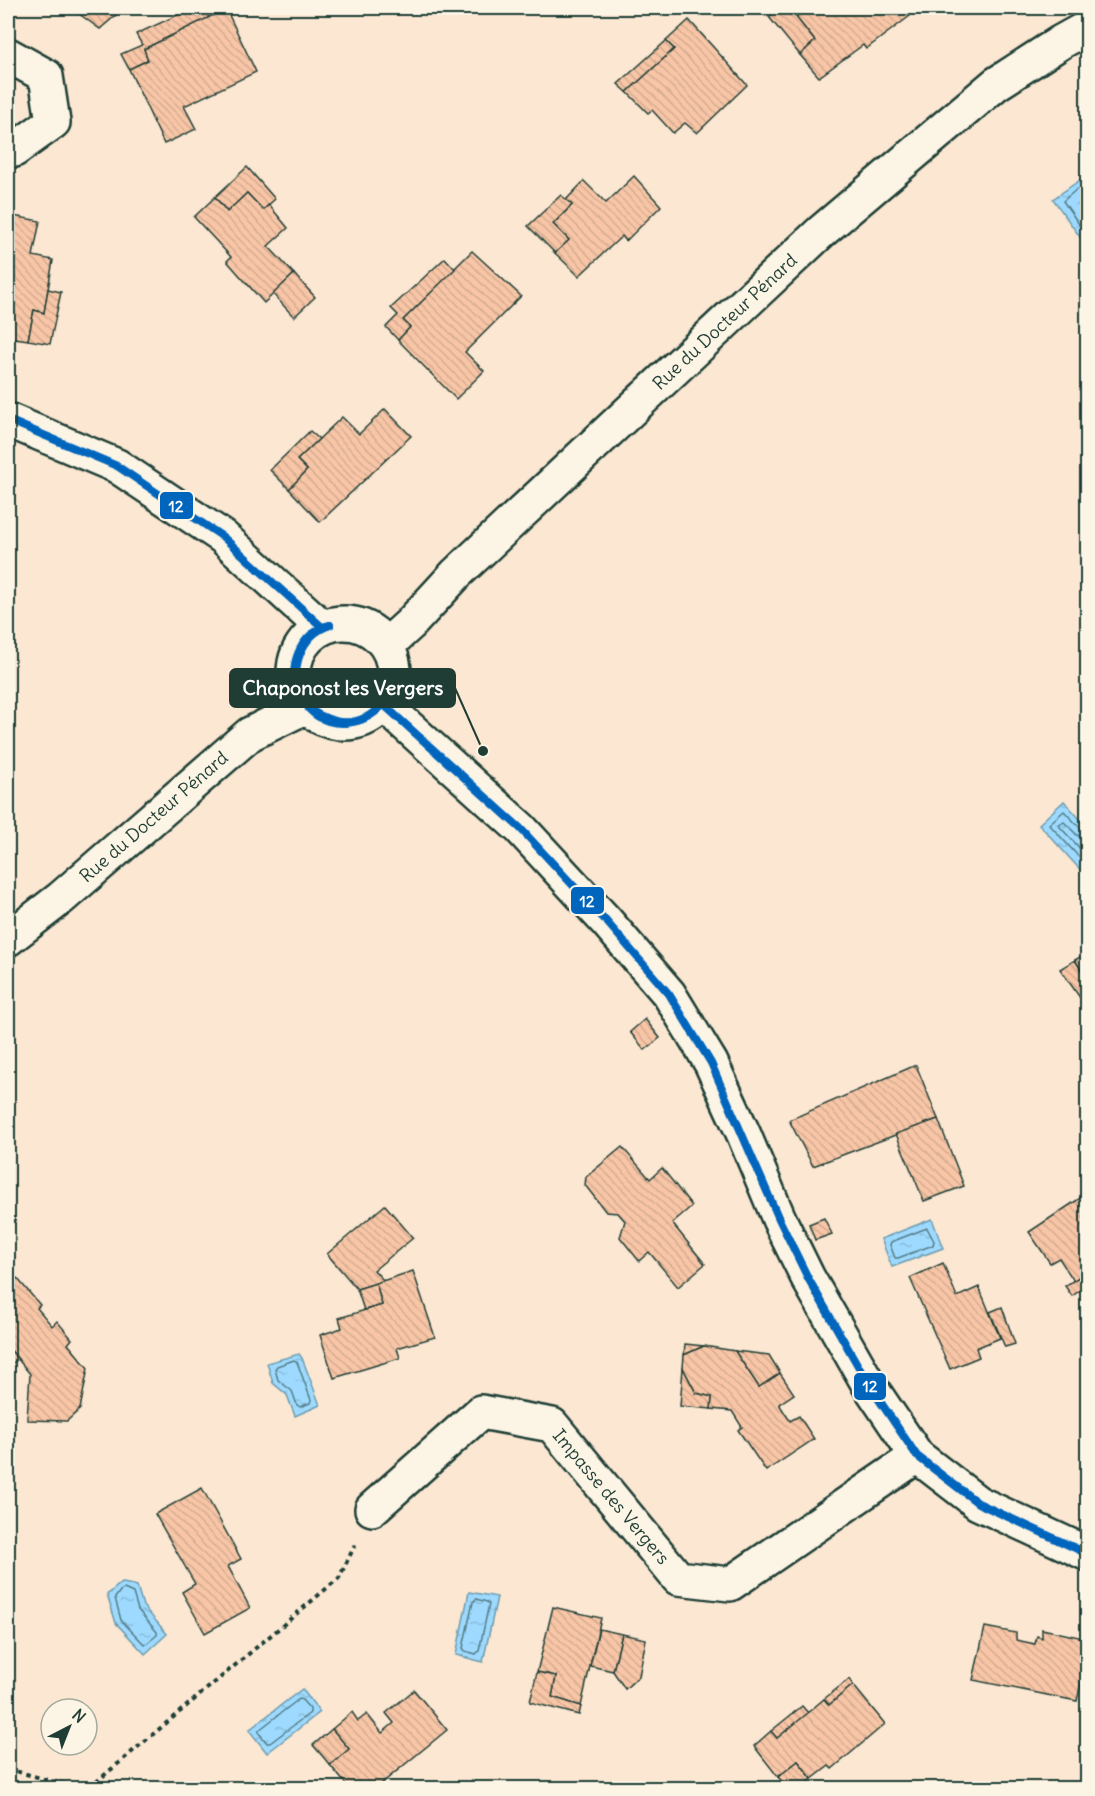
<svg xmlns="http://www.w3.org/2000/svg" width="1095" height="1796" viewBox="0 0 1095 1796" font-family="Delius,sans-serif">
<defs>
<pattern id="water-ripples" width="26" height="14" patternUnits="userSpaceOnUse" patternTransform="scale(1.5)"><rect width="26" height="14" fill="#9edaff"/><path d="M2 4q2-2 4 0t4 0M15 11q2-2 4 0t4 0" fill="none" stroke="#88bcdb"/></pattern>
<pattern id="building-back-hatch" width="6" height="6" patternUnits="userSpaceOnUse" patternTransform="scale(1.5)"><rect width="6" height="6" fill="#f8c6a7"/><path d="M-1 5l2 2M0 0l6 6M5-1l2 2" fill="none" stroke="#d4ab90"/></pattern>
</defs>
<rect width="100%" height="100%" fill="#fbe7d2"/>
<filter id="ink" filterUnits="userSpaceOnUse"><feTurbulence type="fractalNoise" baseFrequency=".0167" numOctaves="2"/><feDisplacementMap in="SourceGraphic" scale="12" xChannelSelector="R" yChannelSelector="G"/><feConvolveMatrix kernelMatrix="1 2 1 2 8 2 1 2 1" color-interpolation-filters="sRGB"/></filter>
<g filter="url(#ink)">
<g fill="url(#water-ripples)" stroke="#6b9bae" stroke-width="1.5">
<polygon points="1080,180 1087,190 1087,247 1053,199"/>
<polygon points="1064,801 1087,827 1087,871 1084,874 1039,824"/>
<polygon points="932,1219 943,1248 892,1267 881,1239"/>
<polygon points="299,1354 302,1358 320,1405 295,1416 287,1395 273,1383 267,1363"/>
<path d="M 123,1583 L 137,1586 L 143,1606 L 167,1634 L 145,1654 L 116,1623 L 107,1594 C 114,1592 115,1585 123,1583 Z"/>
<polygon points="469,1592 497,1597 483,1662 456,1655"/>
<polygon points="302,1689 320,1712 267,1753 249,1730"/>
</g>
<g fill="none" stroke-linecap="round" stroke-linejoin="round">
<g stroke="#527c85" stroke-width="1.5">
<polyline points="1088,192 1077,189 1063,201 1088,237"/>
<polyline points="1088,831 1081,829 1064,811 1049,824 1088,867"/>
<polyline points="1088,838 1078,836 1064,822 1059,824 1060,827 1088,857"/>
<polygon points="927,1228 934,1241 933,1245 898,1258 895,1258 890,1245 891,1242"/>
<polygon points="294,1360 297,1362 311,1400 310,1403 300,1407 297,1405 292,1391 278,1380 275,1369 277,1366"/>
<polygon points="124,1589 133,1593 138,1610 157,1632 157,1635 146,1644 143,1643 121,1620 115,1598 120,1591"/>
<polygon points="476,1599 487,1602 489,1604 479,1651 476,1654 465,1651 463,1648 473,1602"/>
<polygon points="299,1699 302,1700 310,1709 310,1713 270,1743 267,1743 259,1733 259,1730"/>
</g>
</g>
<g fill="url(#building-back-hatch)" stroke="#1f3d34" stroke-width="1.5">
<polygon points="71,8 124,8 100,29"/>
<polygon points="193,8 204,8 209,18 144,49 148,60 129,69 121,54 142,45 136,34"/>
<polygon points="780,8 809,8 796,17 815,41 800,55 769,17"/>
<polygon points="809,8 903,8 910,16 866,49 863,45 819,77 800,55 815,41 796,17"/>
<polygon points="226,9 256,72 184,106 196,129 164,144 129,69 148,60 144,49"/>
<polygon points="689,20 747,85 697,133 685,123 673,133 652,110 648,113 627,92 674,49 666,41"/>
<polygon points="666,41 674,49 627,92 618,84"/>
<polygon points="247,167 275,199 263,210 247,193 227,212 215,197"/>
<polygon points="634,176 661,206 626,241 622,236 579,276 555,253 569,240 553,224 572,205 566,200 584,181 606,203"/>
<polygon points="247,193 263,210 269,205 288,228 268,246 294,274 264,303 227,261 231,257 194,217 215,197 227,212"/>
<polygon points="561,195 572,205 553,224 569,240 555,253 528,226"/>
<polygon points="8,215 40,221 33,256 53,260 44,313 34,310 28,340 8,337"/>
<polygon points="472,251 521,296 465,352 484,371 456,399 398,340 410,327 403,320"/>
<polygon points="445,258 455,269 403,320 410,327 398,340 386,327 398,315 391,308"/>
<polygon points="294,274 315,297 294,317 273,294"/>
<polygon points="48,289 61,292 50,344 28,340 34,310 44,313"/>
<polygon points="385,409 411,436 320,522 289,489 307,470 297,460 342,417 359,434"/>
<polygon points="310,431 319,439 297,460 307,470 289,489 270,470"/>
<polygon points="1088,952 1088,981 1075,960"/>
<polygon points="1075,960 1088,981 1088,1009 1060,969"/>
<polygon points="645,1019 660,1038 645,1050 630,1032"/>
<polygon points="916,1065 938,1119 813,1166 789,1120"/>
<polygon points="938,1119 964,1186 924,1201 896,1134"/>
<polygon points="622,1147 650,1179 662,1168 692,1206 672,1223 705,1264 678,1287 649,1252 639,1261 620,1237 625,1221 618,1213 606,1212 585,1185 586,1177"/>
<polygon points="1088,1193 1088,1271 1074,1281 1059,1258 1050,1263 1029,1232"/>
<polygon points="385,1205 413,1238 374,1270 384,1281 357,1289 327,1254"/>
<polygon points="824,1218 832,1234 815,1240 809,1224"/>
<polygon points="943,1263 957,1297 979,1287 1000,1338 976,1348 979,1357 950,1369 910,1278"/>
<polygon points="413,1271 435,1337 397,1348 400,1358 334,1378 320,1335 342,1328 339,1318 382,1305 376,1283"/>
<polygon points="1088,1271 1088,1285 1072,1296 1065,1286"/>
<polygon points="17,1278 40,1305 37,1308 52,1326 57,1321 72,1339 68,1344 88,1368 80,1409 67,1421 27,1420 30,1374 8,1347 8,1286"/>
<polygon points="376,1283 382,1305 364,1310 357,1289"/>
<polygon points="1002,1307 1015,1344 1005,1347 990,1312"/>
<polygon points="685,1344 704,1346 684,1355"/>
<polygon points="704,1346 735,1351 759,1387 780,1373 794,1394 779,1404 790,1421 799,1416 814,1439 766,1471 738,1430 742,1427 732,1411 711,1409 712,1397 696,1393 683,1368 684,1355"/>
<polygon points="8,1347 18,1359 8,1367"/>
<polygon points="735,1351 769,1355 780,1373 759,1387"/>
<polygon points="683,1368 696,1393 712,1397 711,1409 680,1406"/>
<polygon points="202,1488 241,1559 228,1566 250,1608 205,1633 182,1592 195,1584 155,1514"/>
<polygon points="553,1607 601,1618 581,1706 552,1697 556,1676 537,1672"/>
<polygon points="985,1627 1016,1633 1016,1640 1035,1644 1037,1636 1042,1638 1042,1629 1088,1639 1088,1652 1077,1701 973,1680"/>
<polygon points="599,1629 622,1634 613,1671 590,1666"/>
<polygon points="622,1634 646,1639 639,1676 625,1689 613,1671"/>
<polygon points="537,1672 556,1676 552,1697 581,1706 579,1715 530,1702"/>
<polygon points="849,1679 853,1685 829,1705 824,1699"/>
<polygon points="853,1685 885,1724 832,1769 829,1766 812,1779 798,1761 778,1777 754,1746 771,1731 777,1738 824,1699 829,1705"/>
<polygon points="414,1690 447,1730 376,1788 349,1788 330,1765 349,1749 332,1729 352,1712 358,1721 367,1714 382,1733 394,1723 386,1713"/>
<polygon points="802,1706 808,1713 777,1738 771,1731"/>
<polygon points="332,1729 349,1749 330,1765 313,1745"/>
<polygon points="798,1761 812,1779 801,1788 788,1788 778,1777"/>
</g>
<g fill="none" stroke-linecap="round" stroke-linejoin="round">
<defs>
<g id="street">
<polyline points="8,55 46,76 53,122 14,150 8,148"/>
<polyline points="8,420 117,466 223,537 322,627"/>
<circle cx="344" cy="673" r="50"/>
<polyline points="387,645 410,624 457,573 822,231 996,84 1061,42 1088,27"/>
<polyline points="384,705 520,828 606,921 669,994 711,1063 744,1135 779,1219 808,1278 869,1385 917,1456 978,1503 1088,1554"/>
<polyline points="8,939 61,898 250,734 307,706"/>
<polyline points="372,1509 481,1412 552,1425 678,1578 730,1584 917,1456"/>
</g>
</defs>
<use href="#street" stroke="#1f3d34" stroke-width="38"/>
<g stroke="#1f3d34" stroke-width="4" stroke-dasharray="4.5 4.5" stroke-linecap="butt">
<polyline points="8,1769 77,1788"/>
<polyline points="89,1788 339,1578 355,1545"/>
</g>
<use href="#street" stroke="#fcf5e5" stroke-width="33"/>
<defs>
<g id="bus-1">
<polyline points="8,420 117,466 223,537 322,627"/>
<path d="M 301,696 C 284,670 301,631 330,625"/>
<path d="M 301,696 C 289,668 301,635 330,625"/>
<polyline points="384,705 520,828 606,921 669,994 711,1063 779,1219 808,1278 869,1385 917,1456 978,1503 1088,1554"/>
<path d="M 309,709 C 338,728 364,728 386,700"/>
<path d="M 309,709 C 330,732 371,725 386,700"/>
</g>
</defs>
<use href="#bus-1" stroke="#fcf5e5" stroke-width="12"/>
<use href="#bus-1" stroke="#0065bd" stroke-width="8"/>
</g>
</g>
<g text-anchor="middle" stroke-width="4.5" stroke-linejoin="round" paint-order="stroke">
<g font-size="18" fill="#1f3d34" stroke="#fcf5e5">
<text transform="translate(725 322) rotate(-43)" y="6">Rue du Docteur Pénard</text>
<text transform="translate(154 817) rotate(-41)" y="6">Rue du Docteur Pénard</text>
<text transform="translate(611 1497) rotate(50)" y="6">Impasse des Vergers</text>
</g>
</g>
<path fill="none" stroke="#1f3d34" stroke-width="2" d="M483 751L455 688"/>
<circle fill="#1f3d34" stroke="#fcf5e5" stroke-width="2" cx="483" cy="751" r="6"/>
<rect fill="#1f3d34" stroke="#1f3d34" stroke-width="2" x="230" y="669" width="225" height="38" rx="6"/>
<g font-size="20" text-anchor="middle" font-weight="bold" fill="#fff">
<text x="343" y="695">Chaponost les Vergers</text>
</g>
<g stroke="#fcf5e5" stroke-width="2">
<rect x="159" y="491" width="35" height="29" rx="6" fill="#0065bd"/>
<rect x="570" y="886" width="35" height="29" rx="6" fill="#0065bd"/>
<rect x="853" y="1372" width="34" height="29" rx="6" fill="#0065bd"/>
</g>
<g font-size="16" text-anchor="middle" font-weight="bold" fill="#fff">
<text x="176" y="512">12</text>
<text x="587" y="907">12</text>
<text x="870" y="1392">12</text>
</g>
<rect width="1095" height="1796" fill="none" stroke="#fcf5e5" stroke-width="30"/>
<rect x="15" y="15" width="1065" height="1766" fill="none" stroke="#1f3d34" stroke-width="2" filter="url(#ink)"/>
<g transform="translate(69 1727) rotate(42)"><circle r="28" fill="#fcf5e5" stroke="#a4ab9e" stroke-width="1.5"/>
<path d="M0-4.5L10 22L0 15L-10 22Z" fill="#1f3d34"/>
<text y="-9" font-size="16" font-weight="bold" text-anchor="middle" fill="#1f3d34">N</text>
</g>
</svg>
